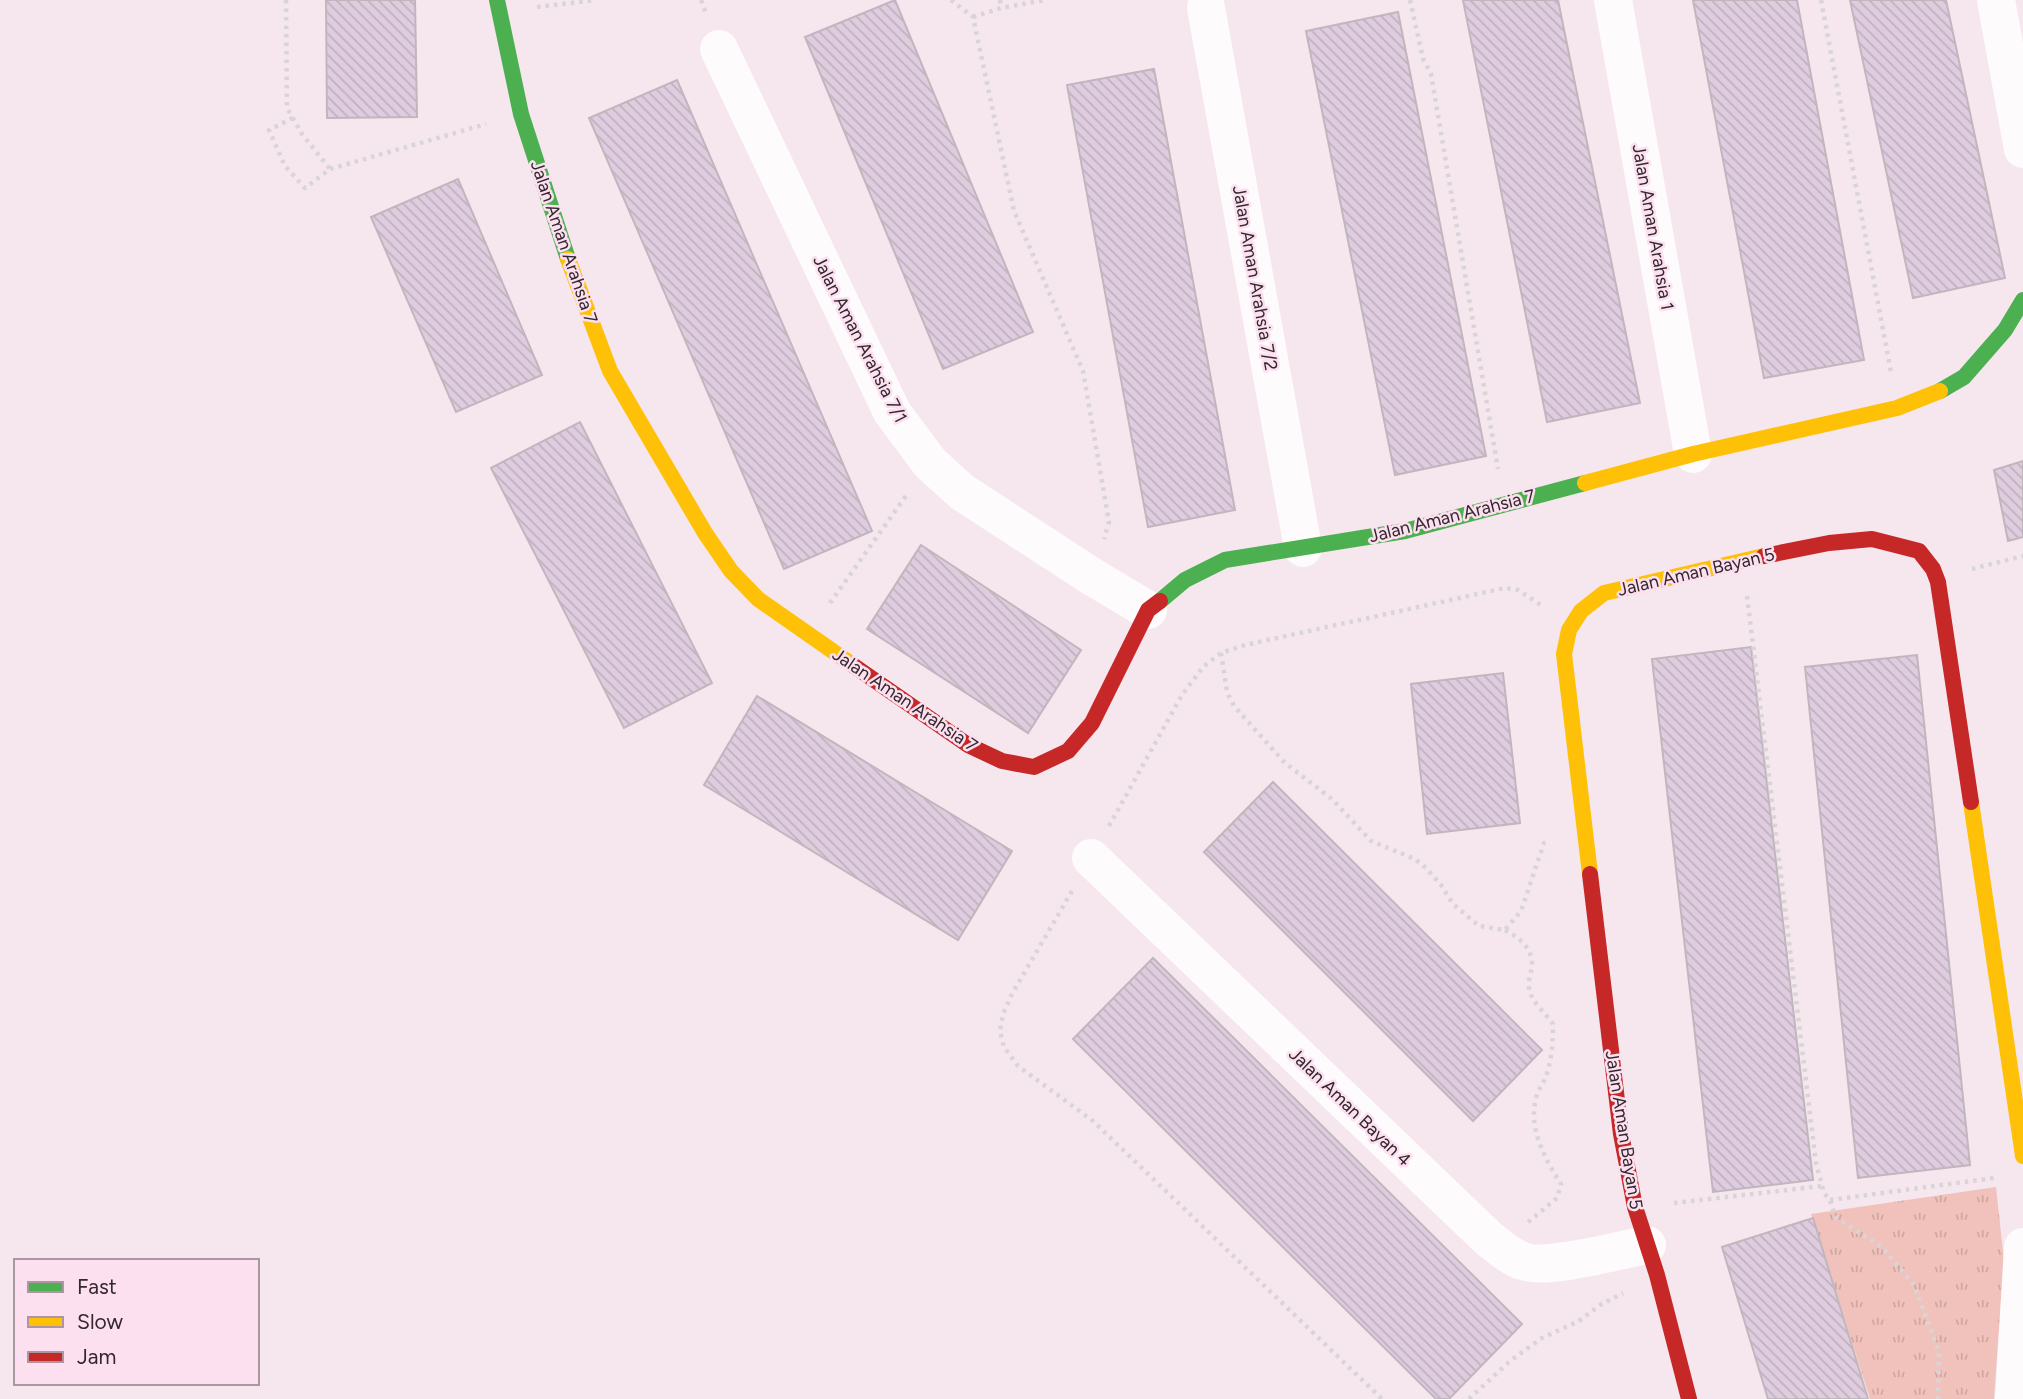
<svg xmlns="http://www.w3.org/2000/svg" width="2023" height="1399" viewBox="0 0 2023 1399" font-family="Figtree,sans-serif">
<defs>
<pattern id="grass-tufts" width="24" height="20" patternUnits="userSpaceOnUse" patternTransform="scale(1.75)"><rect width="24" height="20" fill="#f1c2bb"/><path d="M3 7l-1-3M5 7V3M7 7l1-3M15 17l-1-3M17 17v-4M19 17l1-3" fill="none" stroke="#cfa7a1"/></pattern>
<pattern id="building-back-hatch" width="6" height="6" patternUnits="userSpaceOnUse" patternTransform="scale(1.75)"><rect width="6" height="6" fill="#dfcddf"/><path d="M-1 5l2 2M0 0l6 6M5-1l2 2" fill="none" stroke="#c0b0c0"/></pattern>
</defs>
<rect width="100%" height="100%" fill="#f6e6ee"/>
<polygon fill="url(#grass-tufts)" points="1996,1187 2004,1261 1994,1399 1870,1399 1811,1214"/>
<g fill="url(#building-back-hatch)" stroke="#c1b6be" stroke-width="2">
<polygon points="326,0 415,0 417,117 327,118"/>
<polygon points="895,0 1033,332 943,369 805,37"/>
<polygon points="1463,0 1558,0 1640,403 1547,422"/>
<polygon points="1693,0 1797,0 1864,360 1764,378"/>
<polygon points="1850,0 1946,0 2005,278 1913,298"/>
<polygon points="1398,12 1486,456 1395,475 1306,31"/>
<polygon points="1154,69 1235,510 1148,527 1067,85"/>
<polygon points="677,80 872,531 784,569 589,118"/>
<polygon points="458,179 542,375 456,412 371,217"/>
<polygon points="580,422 712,683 624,728 491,468"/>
<polygon points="2023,461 2023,537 2008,541 1994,470"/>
<polygon points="921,545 1081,650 1028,733 867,629"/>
<polygon points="1751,647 1813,1180 1713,1192 1652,659"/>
<polygon points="1917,655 1970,1165 1858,1178 1805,667"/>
<polygon points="1503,673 1520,823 1427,834 1411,684"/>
<polygon points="757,696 1012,851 958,940 704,785"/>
<polygon points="1273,782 1542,1050 1473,1121 1204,852"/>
<polygon points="1153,958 1522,1324 1449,1399 1436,1399 1073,1039"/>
<polygon points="1813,1218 1868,1399 1768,1399 1722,1247"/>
</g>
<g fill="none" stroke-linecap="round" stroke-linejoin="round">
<g stroke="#d9d5d7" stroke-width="4.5" stroke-dasharray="3.5 5" stroke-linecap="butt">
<polyline points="286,0 287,108 302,134 330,169"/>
<polyline points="701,0 707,16"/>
<polyline points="951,0 973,17 1014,211 1083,371 1109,522 1104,539"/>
<polyline points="1000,0 1001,8"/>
<polyline points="1410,0 1423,59 1431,74 1498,469"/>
<polyline points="1821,0 1891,372"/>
<polyline points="537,7 596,0"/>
<polyline points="973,17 1001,8 1045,0"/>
<polyline points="293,118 269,130 285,166 305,188 330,169 486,124"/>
<polyline points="1972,569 2023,556"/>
<polyline points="1747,596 1816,1163 1824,1193 1830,1200 1835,1217 1882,1247 1914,1285 1939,1352 1938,1399"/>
<polyline points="830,603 908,493"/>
<polyline points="1221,653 1227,692 1234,706 1285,763 1332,799 1371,841 1415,859 1426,868 1441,885 1453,904 1479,926 1505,930 1521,911 1544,843 1550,843"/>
<polyline points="1109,826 1182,695 1203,667 1221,653 1245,645 1505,588 1518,590 1541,605"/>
<polyline points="1072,891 1012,994 1003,1014 1000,1031 1004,1047 1018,1066 1093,1121 1382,1399"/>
<path d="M 1505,930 C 1519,938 1531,946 1532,964 C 1532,971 1528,979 1529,987 C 1530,1001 1545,1012 1553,1024 C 1553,1041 1552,1057 1547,1073 C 1545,1082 1538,1089 1536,1098 C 1528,1129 1545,1159 1561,1184 L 1557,1198 L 1527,1223"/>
<polyline points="1830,1200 1994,1178"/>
<polyline points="1674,1203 1822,1186"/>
<polyline points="1469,1399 1510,1361 1542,1338 1579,1321 1600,1305 1623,1293"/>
</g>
<g stroke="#fefbfc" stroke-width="38">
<polyline points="1613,0 1693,454"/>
<polyline points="1996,0 2023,149"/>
<polyline points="1206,8 1303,548"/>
<polyline points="719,49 892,412 930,463 962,492 1091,576 1148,610"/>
<path d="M 1091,858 L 1489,1239 C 1501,1248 1511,1258 1526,1262 C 1551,1269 1619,1250 1647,1245"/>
<polyline points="2014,1399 2023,1247"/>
</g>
<g stroke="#4caf50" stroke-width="16">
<polyline points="497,0 521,114 568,259"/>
<polyline points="1940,391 1964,377 2005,330 2023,300"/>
<polyline points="1160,601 1185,580 1225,560 1405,531 1585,483"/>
</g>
<g stroke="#ffc107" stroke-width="16">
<polyline points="568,259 610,371 705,533 731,571 758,599 854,666"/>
<polyline points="1585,483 1693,454 1897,408 1940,391"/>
<polyline points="1971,802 2023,1156"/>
<polyline points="1590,874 1564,654 1569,630 1581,611 1604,593 1764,556"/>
</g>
<g stroke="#c62828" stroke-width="16">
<polyline points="1764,556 1829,543 1872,539 1919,551 1933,569 1938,582 1971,802"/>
<polyline points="854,666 968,745 1002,761 1034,767 1068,751 1092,723 1148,610 1160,601"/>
<polyline points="1590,874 1621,1134 1635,1207 1657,1275 1689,1399"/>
</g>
</g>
<g text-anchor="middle" stroke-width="5" stroke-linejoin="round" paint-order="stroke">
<g font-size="18" fill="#32282e" stroke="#fce0ef">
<text transform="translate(1653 227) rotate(80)" y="6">Jalan Aman Arahsia 1</text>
<text transform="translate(564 242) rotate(71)" y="6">Jalan Aman Arahsia 7</text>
<text transform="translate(1255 278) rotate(80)" y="6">Jalan Aman Arahsia 7/2</text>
<text transform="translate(860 339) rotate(63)" y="6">Jalan Aman Arahsia 7/1</text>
<text transform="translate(1452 516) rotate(-14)" y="6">Jalan Aman Arahsia 7</text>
<text transform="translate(1696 572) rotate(-13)" y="6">Jalan Aman Bayan 5</text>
<text transform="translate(905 700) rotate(34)" y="6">Jalan Aman Arahsia 7</text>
<text transform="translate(1350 1107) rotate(44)" y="6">Jalan Aman Bayan 4</text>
<text transform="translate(1624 1130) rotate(81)" y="6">Jalan Aman Bayan 5</text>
</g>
</g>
<rect x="14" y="1259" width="245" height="126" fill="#fce0ef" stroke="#ab96a2" stroke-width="2"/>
<rect x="28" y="1282" width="35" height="10" fill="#4caf50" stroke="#ab96a2" stroke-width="2"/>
<text x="77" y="1294" font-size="21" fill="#32282e">Fast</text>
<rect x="28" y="1317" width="35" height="10" fill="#ffc107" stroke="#ab96a2" stroke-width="2"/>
<text x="77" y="1329" font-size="21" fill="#32282e">Slow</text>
<rect x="28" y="1352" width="35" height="10" fill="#c62828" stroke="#ab96a2" stroke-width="2"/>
<text x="77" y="1364" font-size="21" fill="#32282e">Jam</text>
</svg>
